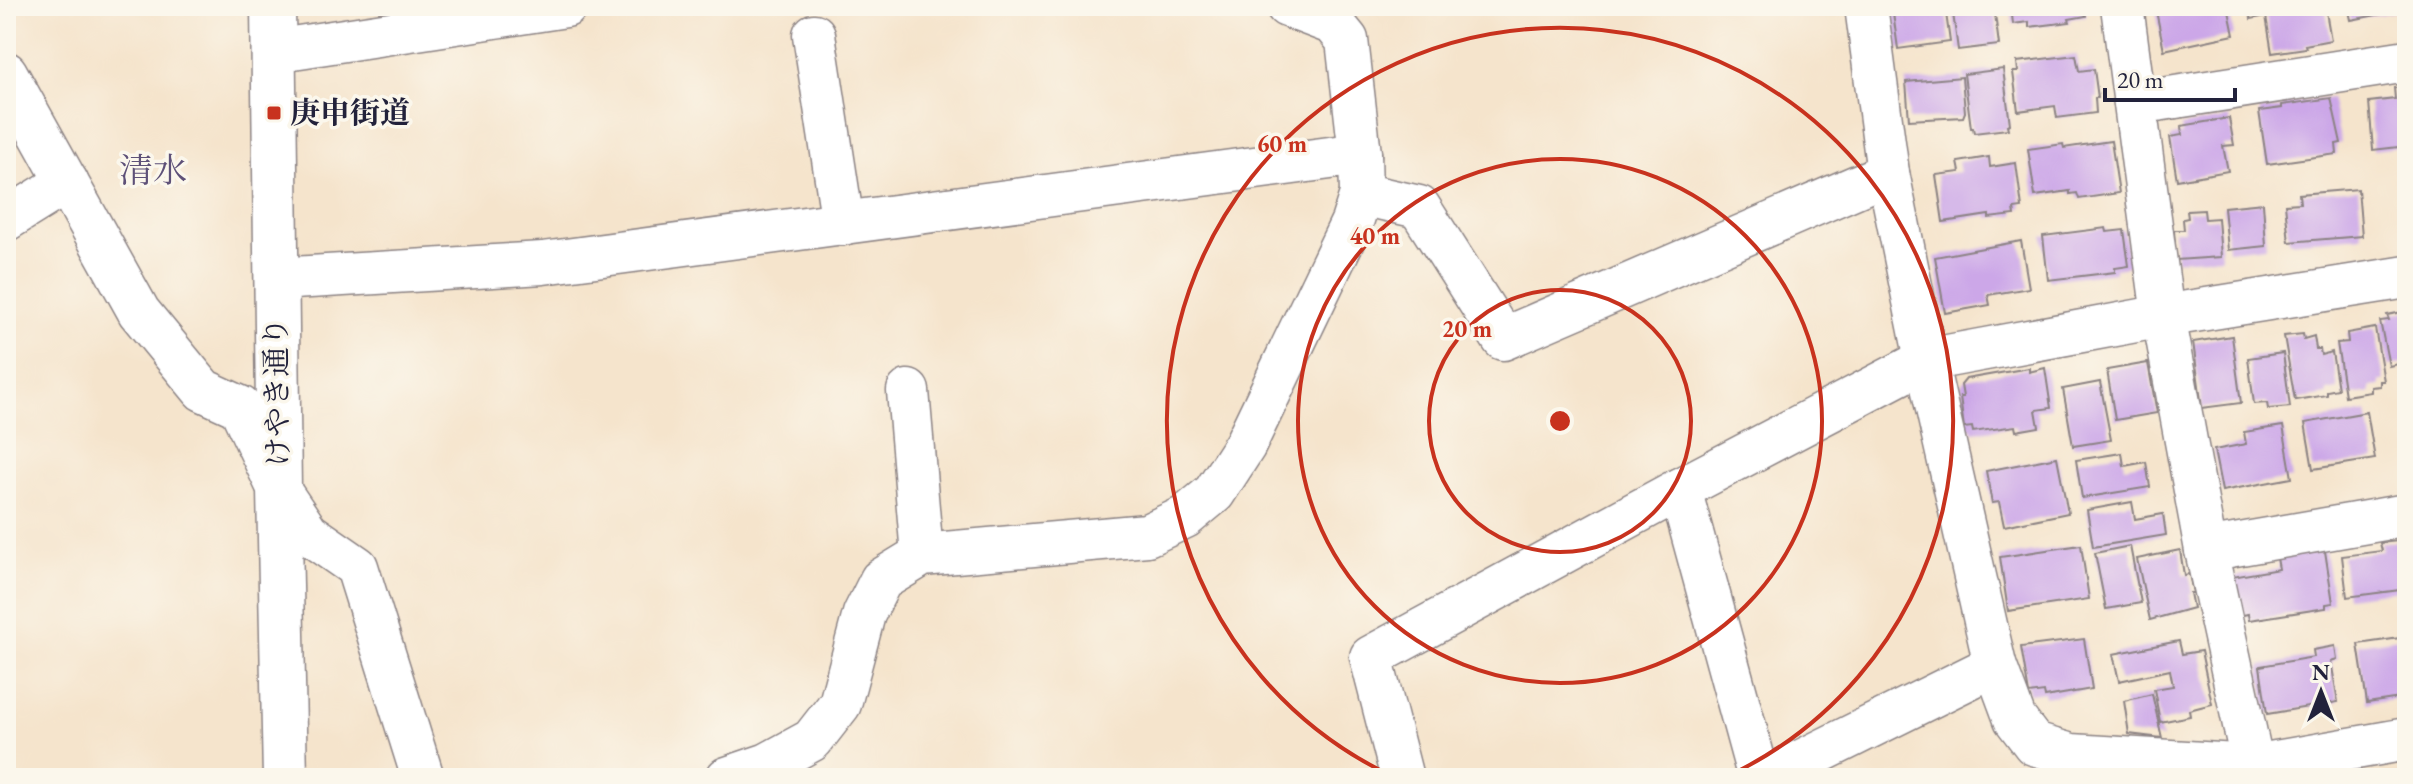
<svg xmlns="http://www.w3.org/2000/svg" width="2413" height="784" viewBox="0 0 2413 784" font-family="'EB Garamond','Noto Serif JP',serif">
<rect width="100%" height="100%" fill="#fbf7ec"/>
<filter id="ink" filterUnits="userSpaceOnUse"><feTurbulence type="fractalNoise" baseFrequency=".0125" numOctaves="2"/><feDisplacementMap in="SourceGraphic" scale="16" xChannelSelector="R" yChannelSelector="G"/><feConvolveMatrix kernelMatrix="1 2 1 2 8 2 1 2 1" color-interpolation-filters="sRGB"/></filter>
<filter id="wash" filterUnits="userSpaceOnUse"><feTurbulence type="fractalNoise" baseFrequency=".006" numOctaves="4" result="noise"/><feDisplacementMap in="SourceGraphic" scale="32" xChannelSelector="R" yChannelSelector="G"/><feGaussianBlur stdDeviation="1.8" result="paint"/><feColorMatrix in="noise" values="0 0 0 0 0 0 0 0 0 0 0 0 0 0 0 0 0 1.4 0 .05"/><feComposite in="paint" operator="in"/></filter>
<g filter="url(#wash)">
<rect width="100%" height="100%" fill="#f5e4cc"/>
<g id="blocks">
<g fill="#cca7e8">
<polygon points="1914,6 1945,6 1950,42 1898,49 1893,13 1915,10"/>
<polygon points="1952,6 1994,6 1999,45 1958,50"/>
<polygon points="2011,6 2085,6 2086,16 2069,19 2070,22 2029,27 2029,22 2013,24"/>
<polygon points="2155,6 2228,6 2234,35 2164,50"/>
<polygon points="2249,6 2325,6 2331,40 2305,45 2306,48 2272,53 2266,16 2251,19"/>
<polygon points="2348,6 2407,6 2407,9 2351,20"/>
<polygon points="2076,55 2079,71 2094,69 2098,98 2095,98 2096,113 2057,118 2055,106 2018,111 2013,72 2018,72 2017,62"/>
<polygon points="2003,69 2010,124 2007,125 2008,129 1974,133 1973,128 1971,128 1964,74"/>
<polygon points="1962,77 1965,112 1963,117 1909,120 1906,82"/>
<polygon points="2407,87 2407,146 2373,150 2369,102 2395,99 2394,88"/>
<polygon points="2331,98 2341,143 2336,144 2337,154 2267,164 2259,111 2282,108 2282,105"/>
<polygon points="2229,118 2234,145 2223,146 2228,171 2177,180 2170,137 2182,135 2181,126"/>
<polygon points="2111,141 2119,193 2079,199 2077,193 2070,194 2070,191 2035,196 2028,149 2063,144 2064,148"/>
<polygon points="1989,157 1990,167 2016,163 2022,208 2014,209 2015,215 1989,218 1989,215 1943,222 1936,175 1960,172 1958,162"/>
<polygon points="2358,189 2362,236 2289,242 2285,204 2300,203 2299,194"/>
<polygon points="2263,203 2266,246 2228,250 2224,207"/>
<polygon points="2204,210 2205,219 2218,218 2221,257 2176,260 2174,230 2184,230 2183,219 2188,218 2187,211"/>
<polygon points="2106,228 2107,232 2124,230 2129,266 2115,268 2115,272 2048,280 2043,236"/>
<polygon points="2021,241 2029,288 1988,295 1990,305 1945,313 1935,257"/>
<polygon points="2407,311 2407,362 2389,366 2380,321 2389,320 2387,315"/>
<polygon points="2375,328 2384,381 2380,381 2380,386 2371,387 2371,392 2345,396 2337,343 2348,342 2347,333"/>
<polygon points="2303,334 2304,339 2314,336 2316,349 2320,349 2321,355 2332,352 2338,389 2327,391 2327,395 2295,400 2284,336"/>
<polygon points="2232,336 2241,403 2202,408 2193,342"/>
<polygon points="2283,353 2290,407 2268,409 2267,403 2254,404 2248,358"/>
<polygon points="2148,363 2157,413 2115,420 2107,370"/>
<polygon points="2029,368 2029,372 2045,368 2051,408 2036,410 2039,427 2016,431 2015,426 1973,432 1972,427 1964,428 1960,397 1963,397 1961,385 1966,379"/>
<polygon points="2100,382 2111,440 2073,446 2063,389"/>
<polygon points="2367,412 2375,459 2313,469 2305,423"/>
<polygon points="2283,426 2292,478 2222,491 2214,450 2246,444 2244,432"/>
<polygon points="2122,453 2124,466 2146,462 2150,487 2082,498 2076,460"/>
<polygon points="2057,457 2068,513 2004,526 1999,502 1992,503 1986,471"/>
<polygon points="2132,502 2135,519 2163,514 2166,535 2093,547 2087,510"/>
<polygon points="2407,540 2407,589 2347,597 2342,556 2382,551 2380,543"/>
<polygon points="2081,545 2089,599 2008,611 2000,557"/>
<polygon points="2130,546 2141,603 2106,609 2095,553"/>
<polygon points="2180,550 2184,575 2189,574 2193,593 2190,593 2193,608 2150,620 2137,559"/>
<polygon points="2325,551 2333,603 2326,604 2326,608 2249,620 2248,614 2238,616 2232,577 2279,569 2277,558"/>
<polygon points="2407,637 2407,697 2367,703 2358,644"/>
<polygon points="2084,639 2092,689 2045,697 2044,692 2029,694 2021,647"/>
<polygon points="2179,641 2182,654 2201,651 2212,704 2189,710 2190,716 2160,722 2154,689 2173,686 2170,670 2119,681 2113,654"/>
<polygon points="2335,646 2337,659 2331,661 2338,702 2267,714 2260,666 2314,657 2313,650"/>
<polygon points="2152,694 2162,738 2129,734 2124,701"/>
</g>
</g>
</g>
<g filter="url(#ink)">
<use href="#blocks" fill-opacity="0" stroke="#8c8384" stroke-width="2"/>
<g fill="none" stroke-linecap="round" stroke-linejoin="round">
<defs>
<g id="minor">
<polyline points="1866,6 1888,173 1926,360 1995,665 2015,719 2034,744 2071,755 2253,766 2407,739"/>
<polyline points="2122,6 2163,316 2206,550 2253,766"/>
<polyline points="814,35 843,224"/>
<polyline points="273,51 566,6"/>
<polyline points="6,73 139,312 203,390 240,407 279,490 308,533 357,567 423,778"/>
<polyline points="2137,103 2407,61"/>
<polyline points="1361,194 1419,207 1503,339 1888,173"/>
<polyline points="6,220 67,182"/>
<polyline points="276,279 543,263 1360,154"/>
<polyline points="908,391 922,555"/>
<polyline points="1680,489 1759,778"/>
<polyline points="2206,550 2407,515"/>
<polyline points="727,778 768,764 812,740 840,704 864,614 881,580 922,555 1147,535 1185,517 1214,493 1245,445 1352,222 1361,194 1360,154 1347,40 1334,24 1287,6"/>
<polyline points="1402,778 1371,657 1680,489 1926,360 2163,316 2407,277"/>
<polyline points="1767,778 1995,665"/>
</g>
<polyline id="tertiary" points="273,6 279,490 285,778"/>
</defs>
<use href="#minor" stroke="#8c8384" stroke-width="45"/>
<use href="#tertiary" stroke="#8c8384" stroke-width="47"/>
<use href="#minor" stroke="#fff" stroke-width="42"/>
<use href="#tertiary" stroke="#fff" stroke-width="44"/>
</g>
</g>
<g fill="none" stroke="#c8321e" stroke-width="4">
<circle cx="1560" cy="421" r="131"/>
<circle cx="1560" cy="421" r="262"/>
<path d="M1394 777A393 393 0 1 1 1726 777"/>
</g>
<rect fill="#c8321e" stroke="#fbf7ec" stroke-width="3" x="266" y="105" width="16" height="16" rx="4"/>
<g text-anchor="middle" stroke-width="7" stroke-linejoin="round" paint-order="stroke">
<g font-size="30" font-weight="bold" fill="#22223b" stroke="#fbf7ec" text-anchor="start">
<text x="290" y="123">庚申街道</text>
</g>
<g font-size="30" fill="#22223b" stroke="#fbf7ec">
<text transform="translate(277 392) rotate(-91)" y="10">けやき通り</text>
</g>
<g font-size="34" fill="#5e5178" stroke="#fbf7ec">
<text x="153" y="182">清水</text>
</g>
</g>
<circle cx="1560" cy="421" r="12" fill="#c8321e" stroke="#fbf7ec" stroke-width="4"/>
<g font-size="24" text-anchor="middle" font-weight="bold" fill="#c8321e" stroke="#fbf7ec" stroke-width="7" stroke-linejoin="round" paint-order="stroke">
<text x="1282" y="152">60 m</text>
<text x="1375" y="244">40 m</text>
<text x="1467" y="337">20 m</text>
</g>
<rect width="2413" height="784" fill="none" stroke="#fbf7ec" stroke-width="32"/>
<g transform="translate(2321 692)" stroke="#fbf7ec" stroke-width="6" paint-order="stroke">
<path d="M0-6L14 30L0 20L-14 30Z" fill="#22223b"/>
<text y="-12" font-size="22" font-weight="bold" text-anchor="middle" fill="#22223b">N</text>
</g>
<path d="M2105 88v12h130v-12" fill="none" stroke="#22223b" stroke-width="4"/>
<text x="2117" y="88" font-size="24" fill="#22223b" stroke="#fbf7ec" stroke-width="6" paint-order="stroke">20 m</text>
</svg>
